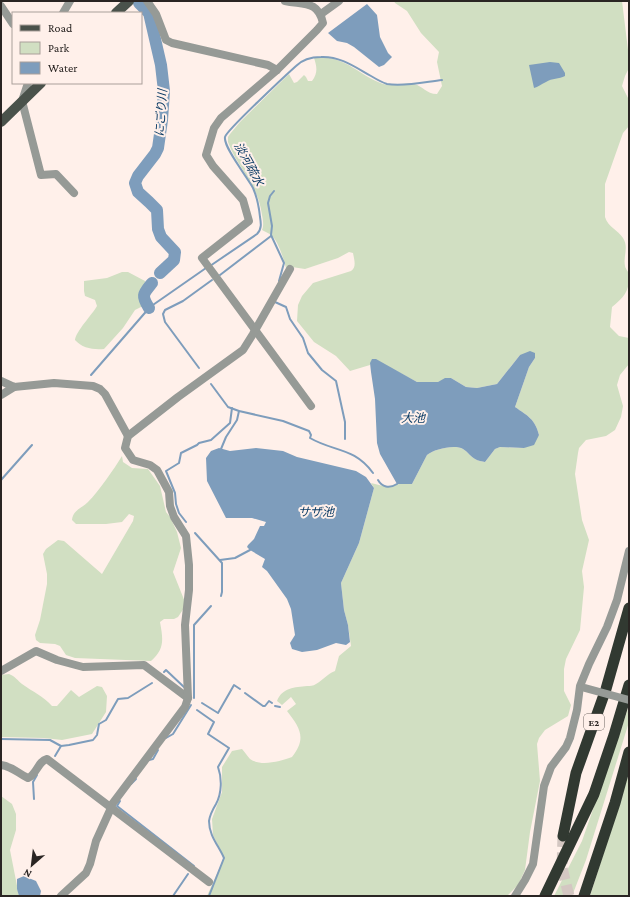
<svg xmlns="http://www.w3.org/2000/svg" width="630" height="897" viewBox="0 0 630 897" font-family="'Crimson Pro','Noto Sans JP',serif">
<rect width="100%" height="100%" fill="#fff0ea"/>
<g fill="#d1dfc2">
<path d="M 394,1 L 622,1 L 629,58 L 629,68 L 625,76 L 622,86 L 629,100 L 629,126 L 623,133 L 605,184 L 605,217 C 608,227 618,230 623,238 C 629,247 623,256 625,266 C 625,268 628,271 629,274 C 630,291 624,297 612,307 L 610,327 L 619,336 L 629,338 L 629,364 L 620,375 L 617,385 L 623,406 L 621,417 L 615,430 L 606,436 L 586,440 L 579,448 L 578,453 L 575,474 L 582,520 L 589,540 L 582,571 L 584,587 L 580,630 L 566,659 L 564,669 L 564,691 L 571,705 L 568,716 L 545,730 L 539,738 L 537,744 L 540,781 L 530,832 L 525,870 L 518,885 L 507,896 L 207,896 L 224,858 L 213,835 L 212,819 L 222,792 L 222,767 L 232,751 L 242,749 C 245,752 247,756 250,759 C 261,767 281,761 292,757 C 307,738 300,728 287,711 L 296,704 L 291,697 L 282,705 L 277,701 C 282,688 295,687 307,686 C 310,686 313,686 316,684 C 323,680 327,674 335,671 L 339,656 L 351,646 L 348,625 L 344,610 L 341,583 L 359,543 L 374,488 L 371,483 L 387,487 L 397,484 L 412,484 L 427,455 C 434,449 455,444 463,449 C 468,452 471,457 475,459 C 478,461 482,461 485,462 L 495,449 L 500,447 L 524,448 L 539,435 C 535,419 528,416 515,407 L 529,367 L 535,358 L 520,355 L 497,384 L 477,388 L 466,387 L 451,378 L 438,382 L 417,382 L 374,359 L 372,360 L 370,365 L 350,371 L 336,356 L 314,342 L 297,321 L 298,305 L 302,296 L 313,283 L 351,271 C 357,267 354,259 353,253 L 349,252 L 338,258 L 305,269 L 292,267 L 286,268 C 284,260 278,240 271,235 C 269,233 265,232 262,230 C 264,226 263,220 262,215 C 258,184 238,169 228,142 L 228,137 L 230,134 L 240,122 L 289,74 L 294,83 L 297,82 L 304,75 L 306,77 L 308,81 L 312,81 C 318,73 317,67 314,58 C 344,54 358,75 383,84 C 394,87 404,82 414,84 C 423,86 426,94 437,94 L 442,86 L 437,62 L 439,52 L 421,33 L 407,11 L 395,3 Z"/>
<path d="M 122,272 L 128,272 L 145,281 L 151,302 L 135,310 L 123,328 L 104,349 C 93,350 82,348 75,340 C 76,331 92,315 97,306 L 95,300 L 85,296 L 84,291 L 84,281 L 107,278 Z"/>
<path d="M 122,456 L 123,462 L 132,468 L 148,469 L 160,486 L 166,512 L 170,517 L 177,532 L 181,548 L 173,572 L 185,602 L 184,608 L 178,617 L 174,619 L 164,619 L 160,622 C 163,639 165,649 151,661 L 75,658 L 66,655 L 60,646 L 55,644 L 40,643 L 36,640 L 35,635 L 40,620 L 47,584 L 47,574 L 43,554 L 46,549 L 58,540 L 64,541 L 102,574 L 133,521 L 134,516 L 129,514 L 122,522 L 106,524 L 76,524 L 72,520 C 73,510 82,508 88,502 C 99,491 114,469 122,456 Z"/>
<path d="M 9,674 C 15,676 18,681 22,684 C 33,692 43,696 52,706 L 57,706 L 71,690 L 79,697 L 97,686 L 102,687 L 107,696 L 106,712 L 92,734 L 62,740 L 44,738 L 1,737 L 1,675 Z"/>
<polygon points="628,709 629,722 586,860 572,896 554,896 582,841"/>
<polygon points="629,773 629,896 590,896"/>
<polygon points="1,796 12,804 16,814 16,830 10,850 19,896 1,896"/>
</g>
<g fill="#7e9dbc">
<polygon points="367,4 377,15 380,37 388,53 392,57 384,65 379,67 354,47 347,43 337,41 328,33"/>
<path d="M 550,62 L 559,63 L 565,73 L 565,76 C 559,79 552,78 546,82 C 541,84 538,87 534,88 L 529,65 Z"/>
<path d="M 530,351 L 535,353 L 535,358 L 529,367 L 515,407 C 528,416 535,419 539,435 L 534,445 L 524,448 L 500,447 L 495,449 L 485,462 C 482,461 478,461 475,459 C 471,457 468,452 463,449 C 455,444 434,449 427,455 L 412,484 L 397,484 L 380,454 L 377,443 L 375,399 L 371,372 L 370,363 L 372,359 L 376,359 L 417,382 L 438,382 L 445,378 L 451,378 L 466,387 L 477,388 L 497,384 L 520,355 Z"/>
<polygon points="219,448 230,451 256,448 283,451 297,457 356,471 366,477 374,488 359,543 341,583 344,610 348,625 350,642 346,645 336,643 317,650 302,652 292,649 290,643 295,635 291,609 287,599 267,571 262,567 265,559 250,550 247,547 248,545 254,539 260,526 264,526 266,522 252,518 226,518 207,481 206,458 211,451"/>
<polygon points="24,876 36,881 41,891 40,896 19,896 17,889 17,879"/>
</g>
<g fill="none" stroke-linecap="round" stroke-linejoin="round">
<g stroke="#7e9dbc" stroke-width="2">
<polyline points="274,191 270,196 268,203 272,226 271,235 284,263 279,281"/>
<path d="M 210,266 L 257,234 C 262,229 261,223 260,217 C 259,207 257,197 253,188 C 248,178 223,147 225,137 C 227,130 286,75 296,66 C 303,59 311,57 321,57 C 340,56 355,67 371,76 C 376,79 381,82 387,84 C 404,87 425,82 442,80"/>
<polyline points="220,275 271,236"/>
<polyline points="275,302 286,307 290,319 303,338 308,353 322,370 336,381 345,422 345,439"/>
<polyline points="199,368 165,322 163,314 165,310 183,301 212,280"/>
<polyline points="91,375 150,307 206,268"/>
<path d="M 211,384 L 228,407 L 239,411 L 283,421 L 309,431 L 311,435 L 310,438 C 334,452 354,447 373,473"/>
<polyline points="221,449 226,437 237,420 239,411"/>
<polyline points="1,480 32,445"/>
<path d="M 378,480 C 382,487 389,489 397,484"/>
<polyline points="186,522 179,513 176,504 175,493 166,471 179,463 181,453 197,445 199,443 211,440 230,423 232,408"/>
<polyline points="195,533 222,563 222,592 221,596"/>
<polyline points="220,560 235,558 250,550"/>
<polyline points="164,672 166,670 185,688"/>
<polyline points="245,693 263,706 265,706 269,701 272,703"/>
<polyline points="194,698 194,625 211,606"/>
<polyline points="202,703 218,713 234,685 240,689"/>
<polyline points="275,706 280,707"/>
<path d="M 197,710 L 214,722 L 208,734 L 229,748 L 218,767 C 222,778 222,793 216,804 C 213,809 210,814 209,821 C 209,836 219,846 224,858 L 209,896"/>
<polyline points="166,738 173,734 191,705"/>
<polyline points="1,739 50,740 61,746 69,745 93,740 97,735 99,724 106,720 118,699 128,698 152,683"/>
<polyline points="55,756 61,746"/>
<polyline points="149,760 153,759 158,750"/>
<polyline points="131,784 136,779"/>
<polyline points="34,799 33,782 37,775"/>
<polyline points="120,801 117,806 194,866"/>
<polyline points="173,896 188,874"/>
</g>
<g stroke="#7e9dbc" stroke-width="12">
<polyline points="139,3 149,13 161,65 164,91 162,120 158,148 155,154 138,176 135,183 138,192 149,202 157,210 158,229 161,237 175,252 174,260 160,273"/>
<path d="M 149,308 C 141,295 143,294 152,283"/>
</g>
<polyline stroke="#d4c7c2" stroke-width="11" stroke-dasharray="11 5.5" stroke-linecap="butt" points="563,836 562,868 569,896"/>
<g stroke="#969a96" stroke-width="8">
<polyline points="147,1 156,14 166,40 172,43 268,65 277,70"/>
<path d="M 285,1 C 303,5 318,0 323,23 L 317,30 L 277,70 L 221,118 L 214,128 L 206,155 L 213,166 L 243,200 L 249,221 L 202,258 L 311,406"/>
<polyline points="1,6 13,24"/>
<polyline points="63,13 70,1"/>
<polyline points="321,14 339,1"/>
<polyline points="28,83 22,101 41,175 56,174 74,193"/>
<polyline points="1,381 14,387 54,383 93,386 100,389 105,394 128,436"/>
<polyline points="1,395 14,387"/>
<polyline points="1,671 36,651 57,660 83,667 144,665 188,698"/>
<path d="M 1,765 C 14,767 17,773 28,778 C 37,774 38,761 47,759 L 209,882"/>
<polyline points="110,807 185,707 188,698 185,625 189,590 189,565 186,536 174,517 170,506 169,492 157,470 150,465 133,460 125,448 128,436 178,397 243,350 253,334 290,269"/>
<polyline points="61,896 86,873 90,864 96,841 111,808"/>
<polyline points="515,896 525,880 533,864 544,786 551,767 566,747 570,738 577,710 580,686 589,664 607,627 617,600 629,551"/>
</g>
<g stroke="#4a524b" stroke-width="10">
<polyline points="116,13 129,1"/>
<polyline points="1,122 41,83"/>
</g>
<g stroke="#313931" stroke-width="11">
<polyline points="563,836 576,773 606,689 629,608"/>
<polyline points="545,896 594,794 614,735 629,685"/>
<polyline points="584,896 615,803 629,752"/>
</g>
<polyline stroke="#969a96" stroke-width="8" points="585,688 629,700"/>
</g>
<g text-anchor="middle" stroke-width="4" stroke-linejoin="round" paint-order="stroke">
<rect fill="#fff0ea" stroke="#6a625f" stroke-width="1" x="584" y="714" width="20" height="16" rx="3"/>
<g font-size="10" font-weight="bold" fill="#2a2523">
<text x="594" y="726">E2</text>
</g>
<g font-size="12" font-style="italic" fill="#093a64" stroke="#fff0ea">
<text transform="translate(161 113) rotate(-86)" y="4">にごり川</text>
<text transform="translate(249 164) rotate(61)" y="4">淡河疏水</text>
<text x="413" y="422">大池</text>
<text x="316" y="516">サザ池</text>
</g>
</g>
<rect width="630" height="897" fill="none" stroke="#2a2523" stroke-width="4"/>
<rect x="12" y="12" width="130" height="72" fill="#fff0ea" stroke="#aa9f9a"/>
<rect x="20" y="25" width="20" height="6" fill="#4a524b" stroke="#aa9f9a"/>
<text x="48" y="32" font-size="12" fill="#2a2523">Road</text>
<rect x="20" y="42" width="20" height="12" fill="#d1dfc2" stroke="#aa9f9a"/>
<text x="48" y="52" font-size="12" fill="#2a2523">Park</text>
<rect x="20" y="62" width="20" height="12" fill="#7e9dbc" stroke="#aa9f9a"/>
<text x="48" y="72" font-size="12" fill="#2a2523">Water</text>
<g transform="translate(32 865) rotate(208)" stroke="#fff0ea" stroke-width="3" paint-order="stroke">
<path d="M0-3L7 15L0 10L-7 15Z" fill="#2a2523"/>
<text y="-6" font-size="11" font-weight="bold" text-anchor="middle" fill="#2a2523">N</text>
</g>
</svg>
